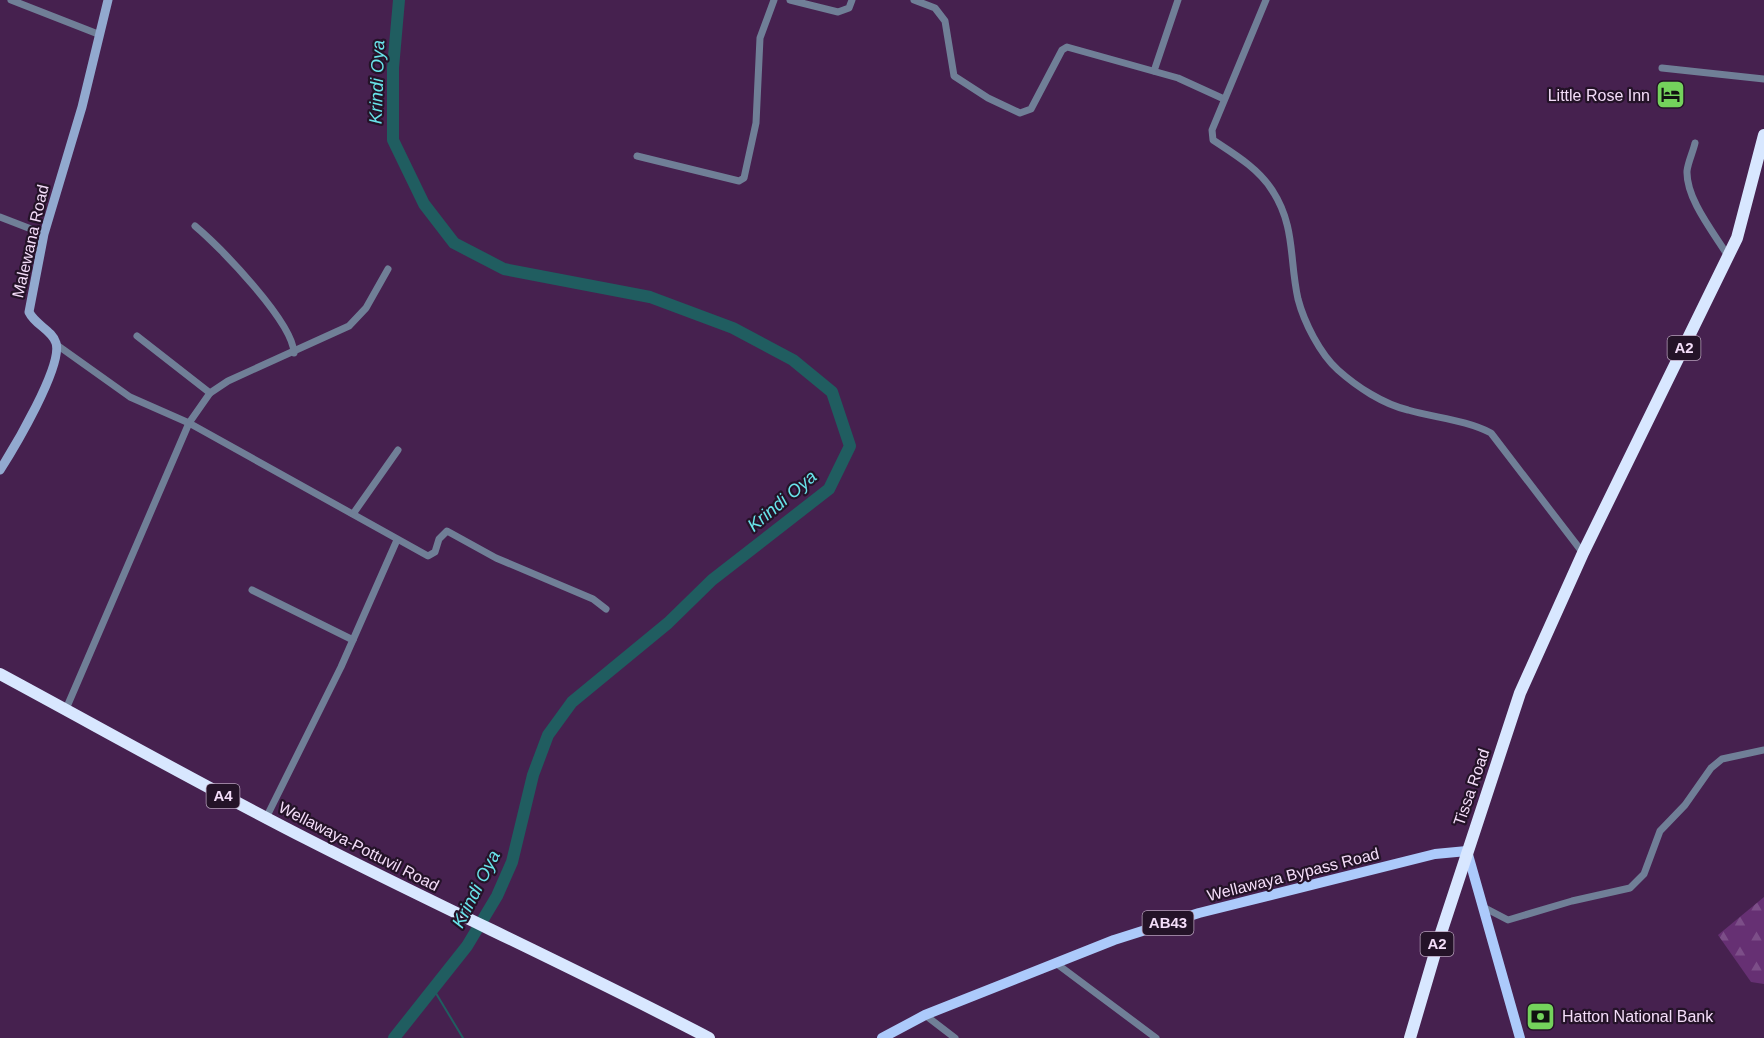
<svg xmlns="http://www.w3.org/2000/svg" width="1764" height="1038" viewBox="0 0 1764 1038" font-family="Helvetica,sans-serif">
<defs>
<pattern id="forest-firs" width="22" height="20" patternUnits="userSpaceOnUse" patternTransform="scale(1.5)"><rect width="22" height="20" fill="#663073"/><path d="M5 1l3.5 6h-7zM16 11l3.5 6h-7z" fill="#7c4e88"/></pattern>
</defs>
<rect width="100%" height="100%" fill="#46214f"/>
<polygon fill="url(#forest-firs)" points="1764,897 1764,984 1751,982 1718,935"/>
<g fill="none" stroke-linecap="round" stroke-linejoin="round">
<polyline stroke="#205d60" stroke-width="2" points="434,990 463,1038"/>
<polyline stroke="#205d60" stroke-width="12" points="394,1038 467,946 497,896 512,862 533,775 548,735 572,702 668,623 712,580 829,489 850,446 832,392 793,360 733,328 650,297 504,269 454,243 424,204 393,140 393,68 399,0"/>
<g stroke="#707f97" stroke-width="7">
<polyline points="11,0 98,34"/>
<polyline points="790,0 838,12 849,8 852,0"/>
<polyline points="914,0 935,8 945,21 954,76 988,98 1020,113 1031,109 1062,50 1067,47 1178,78 1224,99"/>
<path d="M 1266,0 L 1212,130 L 1213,140 C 1234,154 1258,168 1272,190 C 1296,227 1289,259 1298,299 C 1304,322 1320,354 1338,370 C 1357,387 1383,404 1408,410 C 1436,418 1466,420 1491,433 L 1583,553"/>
<polyline points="1662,68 1764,79"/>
<polyline points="1154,71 1178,0"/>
<path d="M 1695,143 C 1693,152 1688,162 1687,171 C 1686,199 1714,233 1728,256"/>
<polyline points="637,156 739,181 744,178 756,123 760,38 774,0"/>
<polyline points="0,217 44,234"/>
<path d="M 195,226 C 220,247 293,322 294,353"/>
<polyline points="57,345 130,397 189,423 428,556 435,552 439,539 447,531 496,558 593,599 606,609"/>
<polyline points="210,393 228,381 349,326 366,308 388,269"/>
<polyline points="353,514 398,450"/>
<polyline points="252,590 353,640"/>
<polyline points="66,709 189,423 210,393 137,336"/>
<polyline points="266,818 341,667 397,540"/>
<polyline points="1485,908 1508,920 1572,901 1630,888 1644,874 1660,831 1685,805 1711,768 1722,759 1764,750"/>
<polyline points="1057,964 1156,1038"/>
<polyline points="925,1015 955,1038"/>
</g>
<path stroke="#92a9cf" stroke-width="9" d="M 0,470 C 14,448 63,366 56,343 C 52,330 35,325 29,312 L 44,234 L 82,107 L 108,0"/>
<polyline stroke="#accafb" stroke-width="10" points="882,1038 925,1015 1114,940 1199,913 1435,854 1467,851 1520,1038"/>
<g stroke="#d8e7ff" stroke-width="12">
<path d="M 0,674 C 102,729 203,786 307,839 C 440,907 577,969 709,1038"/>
<polyline points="1410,1038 1440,936 1520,693 1583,553 1737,238 1764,135"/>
</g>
</g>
<defs>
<symbol id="hotel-square" viewBox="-11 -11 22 22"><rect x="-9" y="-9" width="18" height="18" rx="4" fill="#74d25c" stroke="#241328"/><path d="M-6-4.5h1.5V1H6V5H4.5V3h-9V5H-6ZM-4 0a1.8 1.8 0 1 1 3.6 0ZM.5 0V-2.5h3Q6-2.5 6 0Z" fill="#111"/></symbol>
<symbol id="bank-square" viewBox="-11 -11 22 22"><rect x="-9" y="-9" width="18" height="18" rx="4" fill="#74d25c" stroke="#241328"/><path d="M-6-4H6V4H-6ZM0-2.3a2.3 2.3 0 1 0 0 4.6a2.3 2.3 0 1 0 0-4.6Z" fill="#111"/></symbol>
</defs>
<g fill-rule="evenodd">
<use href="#hotel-square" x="1654" y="78" width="33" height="33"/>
<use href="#bank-square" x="1524" y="1000" width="33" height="33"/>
</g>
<g text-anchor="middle" stroke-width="4.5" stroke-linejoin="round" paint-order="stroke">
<g fill="#241328" stroke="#b6a0ba" stroke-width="1.5">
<rect x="1667.5" y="336" width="33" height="24" rx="4.5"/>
<rect x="206.5" y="784" width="33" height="24" rx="4.5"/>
<rect x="1142.5" y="911" width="51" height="24" rx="4.5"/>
<rect x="1420.5" y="932" width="33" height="24" rx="4.5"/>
</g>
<g font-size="15" font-weight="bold" fill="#f4ddf9">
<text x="1684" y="353">A2</text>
<text x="223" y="801">A4</text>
<text x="1168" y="928">AB43</text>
<text x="1437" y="949">A2</text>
</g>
<g font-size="16" fill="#f4ddf9" stroke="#241328" text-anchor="end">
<text x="1650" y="101">Little Rose Inn</text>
<text x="1562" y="1022" text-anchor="start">Hatton National Bank</text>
</g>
<g font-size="16" fill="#f4ddf9" stroke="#241328">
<text transform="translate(30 241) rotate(-77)" y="6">Malewana Road</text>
<text transform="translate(1471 787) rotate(-71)" y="6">Tissa Road</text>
<text transform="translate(359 846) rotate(27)" y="6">Wellawaya-Pottuvil Road</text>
<text transform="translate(1293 874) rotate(-14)" y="6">Wellawaya Bypass Road</text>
</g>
<g font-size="18" font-style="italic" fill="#69e4ea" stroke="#241328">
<text transform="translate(377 82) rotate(-88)" y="6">Krindi Oya</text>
<text transform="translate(782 501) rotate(-40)" y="6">Krindi Oya</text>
<text transform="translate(476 889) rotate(-63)" y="6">Krindi Oya</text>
</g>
</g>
</svg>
